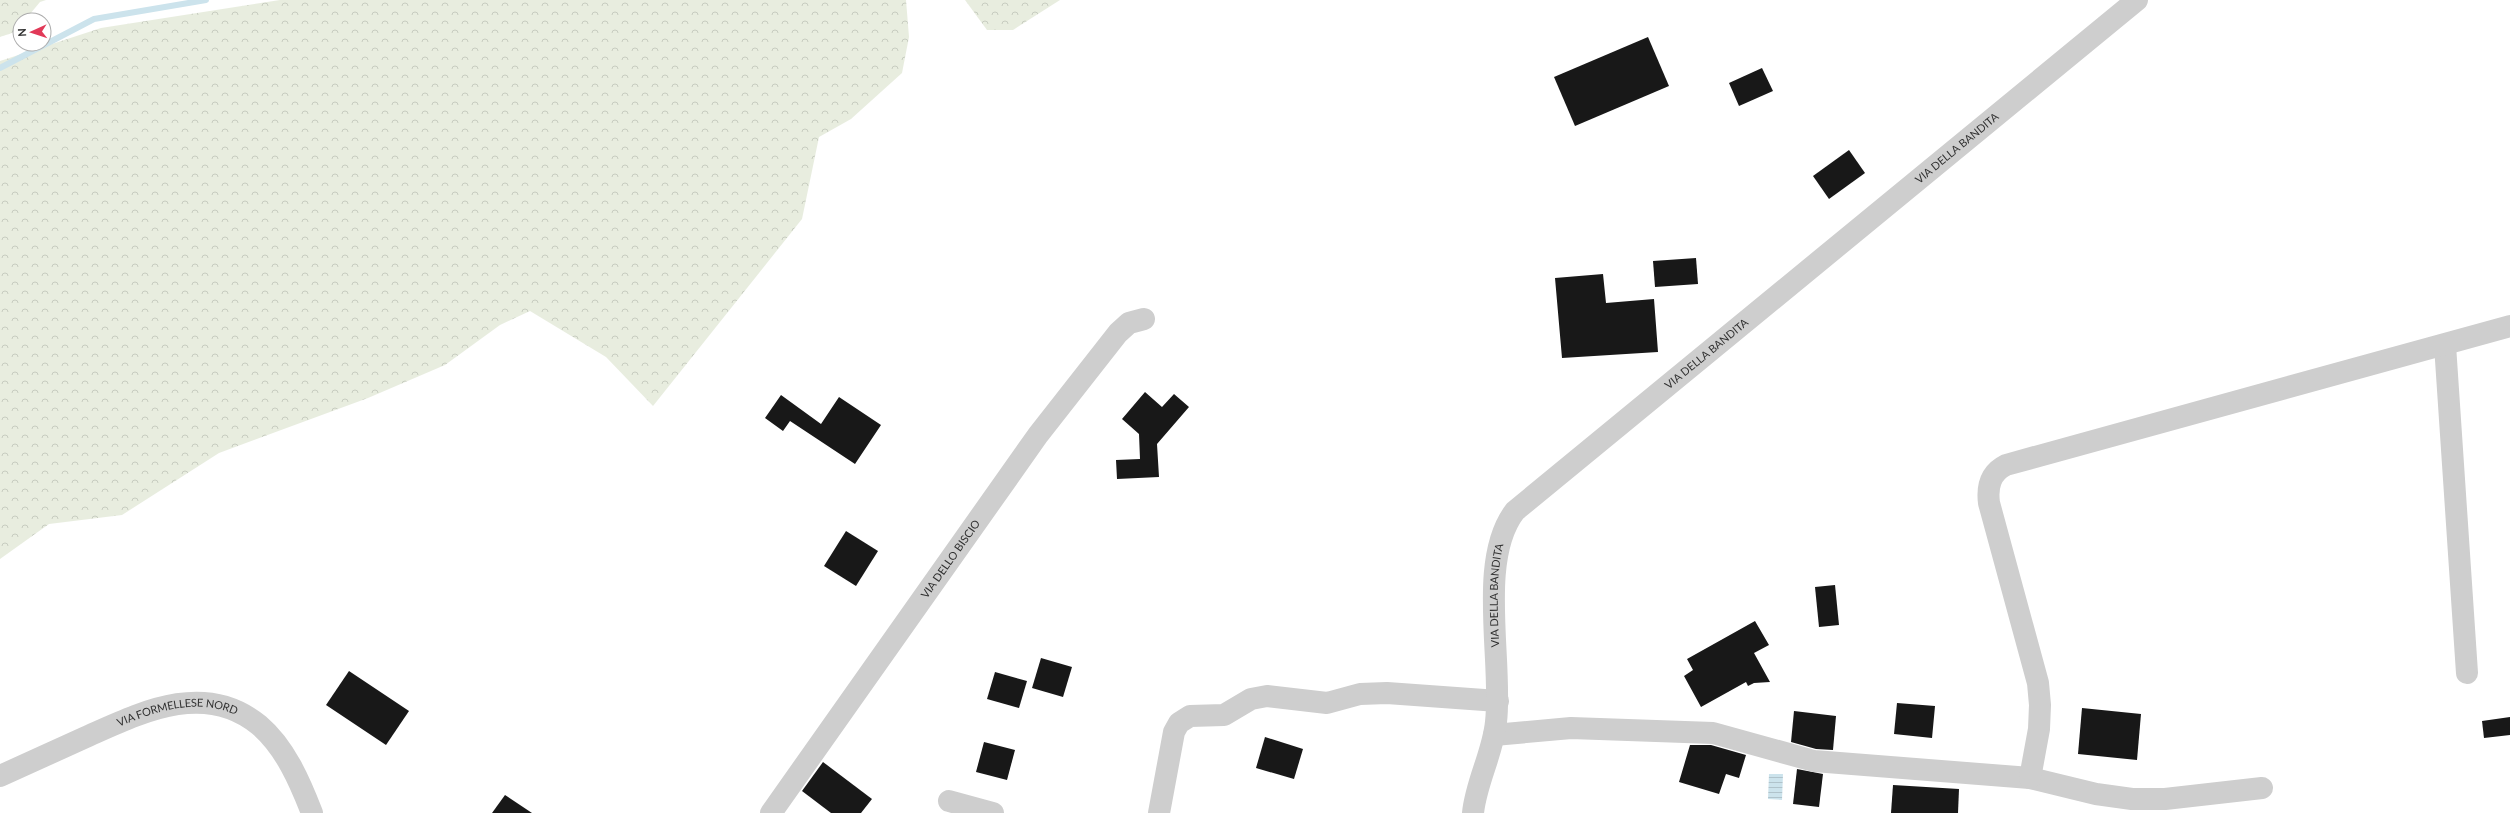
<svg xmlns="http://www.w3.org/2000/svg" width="2510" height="813" viewBox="0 0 2510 813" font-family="Lato,sans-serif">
<defs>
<pattern id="forest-crowns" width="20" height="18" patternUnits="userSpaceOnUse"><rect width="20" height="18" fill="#e8eddf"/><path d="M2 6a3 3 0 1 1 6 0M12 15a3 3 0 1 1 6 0" fill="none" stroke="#c7ccc0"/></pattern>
<pattern id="water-rules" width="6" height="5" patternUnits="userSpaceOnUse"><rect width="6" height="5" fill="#cce3ec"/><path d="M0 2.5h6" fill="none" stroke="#b0c3cb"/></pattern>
</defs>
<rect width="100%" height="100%" fill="#fff"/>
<g fill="url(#forest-crowns)">
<path d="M 0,0 L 46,0 L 40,2 L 25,20 L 20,20 C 20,33 11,33 0,37 Z"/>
<polygon points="280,0 906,0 909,37 902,73 851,119 819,137 802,219 653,406 606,357 530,311 500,325 445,365 368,398 219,453 122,515 49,524 0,559 0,61 101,28"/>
<polygon points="965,0 1060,0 1013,30 987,30"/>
</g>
<polygon fill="url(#water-rules)" points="1769,774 1783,774 1782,800 1768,799"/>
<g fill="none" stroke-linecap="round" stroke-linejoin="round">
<polyline stroke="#cce3ec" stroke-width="6" points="0,68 94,19 206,0"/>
</g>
<g fill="#181818">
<polygon points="1648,37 1669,86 1575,126 1554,77"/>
<polygon points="1762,68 1773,91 1739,106 1729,83"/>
<polygon points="1849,150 1865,173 1829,199 1813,176"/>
<polygon points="1696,258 1698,284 1655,287 1653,261"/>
<polygon points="1603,274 1606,303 1654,299 1658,352 1562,358 1555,278"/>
<polygon points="1145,392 1162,407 1174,394 1189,407 1157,444 1159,477 1117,479 1116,460 1140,459 1139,434 1122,419"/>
<polygon points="781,395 821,424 839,397 881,425 855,464 790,421 783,431 765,418"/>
<polygon points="846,531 878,551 856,586 824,566"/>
<polygon points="1835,585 1839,625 1819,627 1815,587"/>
<polygon points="1755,621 1769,645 1754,653 1770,682 1754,683 1748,686 1746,682 1701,707 1684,676 1693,670 1687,659"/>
<polygon points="1041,658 1072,667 1063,697 1032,688"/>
<polygon points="349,671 409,711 386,745 326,705"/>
<polygon points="995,672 1027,681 1019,708 987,699"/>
<polygon points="1897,703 1935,706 1932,738 1894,734"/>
<polygon points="2082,708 2141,714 2137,760 2078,754"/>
<polygon points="1794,711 1836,716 1833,750 1816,749 1791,742"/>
<polygon points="2510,717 2510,735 2484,738 2482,721"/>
<polygon points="1265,737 1303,749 1294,779 1256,768"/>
<polygon points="984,742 1015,750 1007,780 976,772"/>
<polygon points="1690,745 1711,745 1746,755 1739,778 1726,774 1719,794 1679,782"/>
<polygon points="823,762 872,799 861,813 831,813 802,791"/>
<polygon points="1797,769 1823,774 1819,807 1793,804"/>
<polygon points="1893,785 1959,789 1958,813 1891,813"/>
<polygon points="505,795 532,813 492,813"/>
</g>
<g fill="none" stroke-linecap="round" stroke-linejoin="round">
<g stroke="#cecece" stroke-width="22">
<polyline points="2445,345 2467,673"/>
<polyline points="1494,735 1571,728 1713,733 1814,761 2030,778 2096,794 2132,799 2165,799 2262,788"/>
<path id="s1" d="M 0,776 C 29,763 57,750 86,737 C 140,713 204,680 259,725 C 285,747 300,782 312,813"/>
<path d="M 2030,778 L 2039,729 L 2040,705 L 2038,683 L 1989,503 C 1987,487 1990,473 2006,465 L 2510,326"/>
<polyline points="949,801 993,813"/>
<path id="s2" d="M 771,813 L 1038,435 L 1118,333 L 1129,323 L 1144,319"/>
<polyline points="1159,813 1174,732 1179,723 1190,716 1224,715 1251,699 1267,696 1327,703 1360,694 1387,693 1498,701"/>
<path id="s3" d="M 1473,813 C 1476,782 1493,753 1496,722 C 1503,662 1477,560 1515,511 L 2137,0"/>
</g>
</g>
<g text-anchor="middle" stroke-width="4" stroke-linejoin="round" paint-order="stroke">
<g font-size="11" fill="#313131" stroke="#fff">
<text dy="4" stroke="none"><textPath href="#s3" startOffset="881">VIA DELLA BANDITA</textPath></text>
<text dy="4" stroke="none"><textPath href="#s3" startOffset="557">VIA DELLA BANDITA</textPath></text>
<text dy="4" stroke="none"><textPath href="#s2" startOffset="311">VIA DELLO BISCIO</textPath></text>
<text dy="4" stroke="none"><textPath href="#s3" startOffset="221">VIA DELLA BANDITA</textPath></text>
<text dy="4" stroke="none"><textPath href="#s1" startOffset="191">VIA FORMELLESE NORD</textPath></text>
</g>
</g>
<g transform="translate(32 32) rotate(267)"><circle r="19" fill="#ffffff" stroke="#adadad"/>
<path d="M0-3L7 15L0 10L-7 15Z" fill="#e13958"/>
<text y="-6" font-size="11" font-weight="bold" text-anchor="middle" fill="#313131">N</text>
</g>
</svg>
